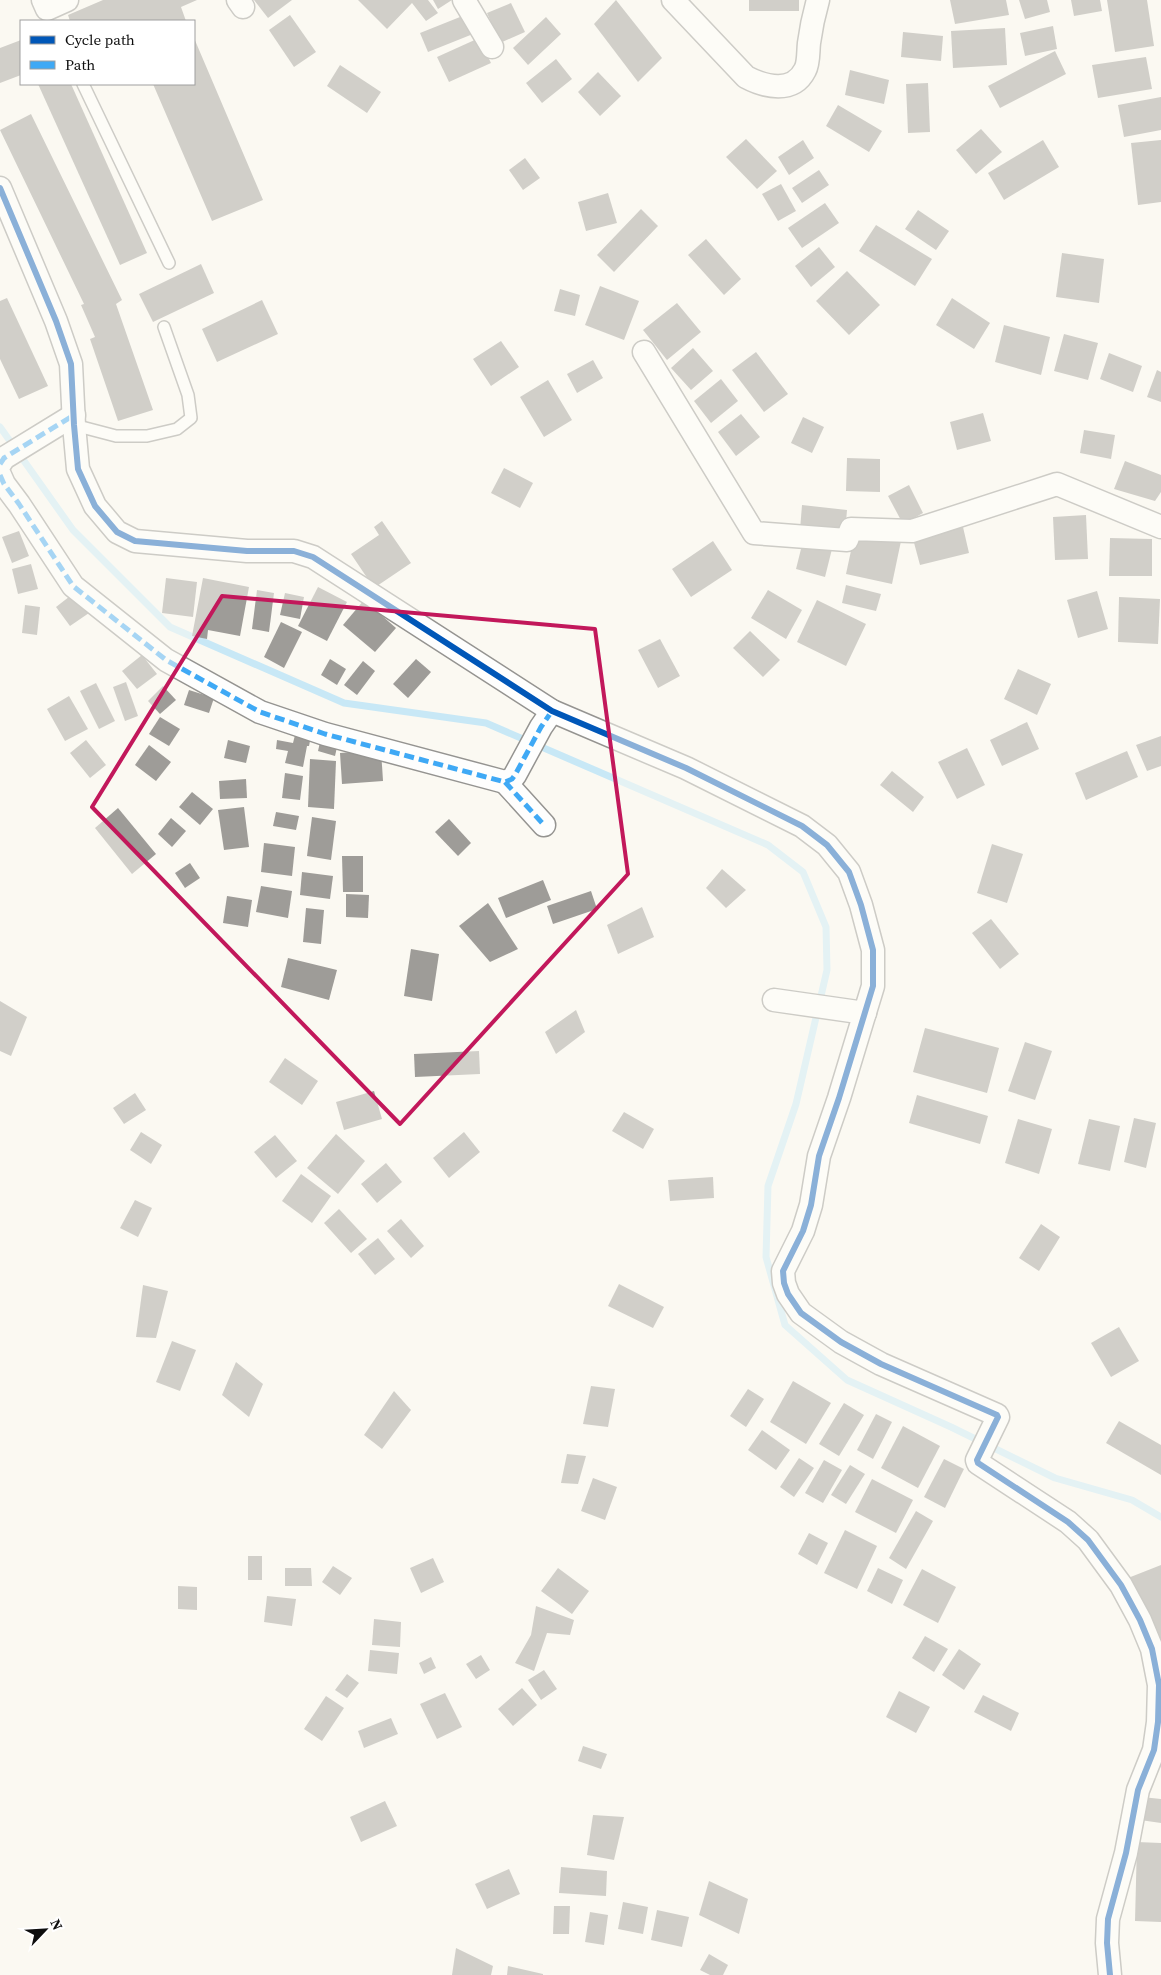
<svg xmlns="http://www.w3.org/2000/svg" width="1161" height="1975" viewBox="0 0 1161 1975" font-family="'Source Serif 4',serif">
<rect width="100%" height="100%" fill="#fbf9f2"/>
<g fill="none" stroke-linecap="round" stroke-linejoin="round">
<polyline stroke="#c8e8f6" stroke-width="7" points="0,427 73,530 170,627 344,703 486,723 768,845 803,872 826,927 827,970 796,1104 768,1186 766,1257 785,1325 847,1380 951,1427 1055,1478 1132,1500 1161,1517"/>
</g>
<g fill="#9e9c98">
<polygon points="103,0 197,0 181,7 186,21 70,21 68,15"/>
<polygon points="254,0 292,0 268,18"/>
<polygon points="358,0 428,0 438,13 426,21 412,3 387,29"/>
<polygon points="433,0 452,0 438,9"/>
<polygon points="616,0 662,58 638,82 594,24"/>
<rect x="749" y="0" width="50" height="11"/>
<polygon points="950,0 1006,0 1009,15 955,24"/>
<polygon points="1019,0 1047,0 1050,12 1025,19"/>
<polygon points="1071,0 1100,0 1102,11 1074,16"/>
<polygon points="1107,0 1147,0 1154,46 1115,52"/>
<polygon points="511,3 525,32 500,43 487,13"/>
<polygon points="290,15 316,52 294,67 269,30"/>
<polygon points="465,15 473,34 428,52 420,33"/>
<polygon points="546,17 561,34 528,65 513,48"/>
<polygon points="1053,26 1057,49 1025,56 1020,33"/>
<polygon points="1005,28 1007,65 953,68 951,31"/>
<polygon points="903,32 943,36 941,61 901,57"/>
<polygon points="194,38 263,200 212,221 153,84 194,84"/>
<polygon points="479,38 491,63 449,82 437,57"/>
<polygon points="21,40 21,75 0,83 0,48"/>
<polygon points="1055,51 1066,74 1000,108 988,86"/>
<polygon points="1146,57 1152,89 1098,98 1092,65"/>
<polygon points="556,59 572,79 542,103 526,83"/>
<polygon points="340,65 381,92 367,113 327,86"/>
<polygon points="850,70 889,80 884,104 845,95"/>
<polygon points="598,72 621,96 600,116 578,92"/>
<polygon points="928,83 930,132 908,133 906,84"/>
<polygon points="38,84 71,84 147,253 120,265"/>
<polygon points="1161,97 1161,130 1124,137 1118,105"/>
<polygon points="838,105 882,131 869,152 826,126"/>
<polygon points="31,114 122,300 116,304 153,410 118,421 90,339 95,337 81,305 84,304 0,130"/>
<polygon points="981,129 1002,152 976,174 956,150"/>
<polygon points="746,139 777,171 757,189 726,157"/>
<polygon points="803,140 814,158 789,175 778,157"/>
<polygon points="1043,140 1059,167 1004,200 988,173"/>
<polygon points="1161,140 1161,202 1138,205 1131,143"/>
<polygon points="525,158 540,178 523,190 509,170"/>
<polygon points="819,170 829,185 802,203 792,188"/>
<polygon points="781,184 796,211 778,221 762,194"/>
<polygon points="608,193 617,223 586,231 578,202"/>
<polygon points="825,203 839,223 802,248 788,228"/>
<polygon points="641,209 658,226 614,272 597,255"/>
<polygon points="918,210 949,231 936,250 905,229"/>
<polygon points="876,225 932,259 915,286 859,251"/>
<polygon points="706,239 741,279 724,295 688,255"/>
<polygon points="819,247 835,267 811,287 795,266"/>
<polygon points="1062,253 1104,259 1099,303 1056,297"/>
<polygon points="201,264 214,293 153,322 139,294"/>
<polygon points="847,271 880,305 849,335 816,301"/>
<polygon points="600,286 639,301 624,340 585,325"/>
<polygon points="560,289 580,295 575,316 554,311"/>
<polygon points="7,298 48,386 19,399 0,359 0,301"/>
<polygon points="952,298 990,323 974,349 936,325"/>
<polygon points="262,300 278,334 217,362 202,329"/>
<polygon points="677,303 701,332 667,360 643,330"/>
<polygon points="1004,325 1050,337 1041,375 995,362"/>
<polygon points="1064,334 1098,343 1088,380 1054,371"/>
<polygon points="501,341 519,367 491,386 473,359"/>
<polygon points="693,348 713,371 691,390 671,368"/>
<polygon points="756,352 788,394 764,412 732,370"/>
<polygon points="1109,353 1142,366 1133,392 1100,379"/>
<polygon points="593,360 603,378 577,393 567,374"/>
<polygon points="1157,370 1161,372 1161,402 1147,397"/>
<polygon points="721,379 738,401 711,423 694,401"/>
<polygon points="548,380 572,420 544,437 520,397"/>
<polygon points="983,413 991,441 957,450 950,422"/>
<polygon points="741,414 760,437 736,456 718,432"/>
<polygon points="803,417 824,427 812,453 791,443"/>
<polygon points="1084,430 1115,435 1111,459 1080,453"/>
<polygon points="847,458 880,459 880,492 846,491"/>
<polygon points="1125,461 1161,475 1161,492 1155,501 1114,489"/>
<polygon points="504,468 533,483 520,508 491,493"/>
<polygon points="909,485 923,513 903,524 888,496"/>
<polygon points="802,505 847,510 845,534 800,530"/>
<polygon points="1086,515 1088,559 1055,560 1053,517"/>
<polygon points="382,521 411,563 374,588 351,554 379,535 374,527"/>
<polygon points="963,527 969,553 920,565 913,539"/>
<polygon points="19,531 29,556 12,563 2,537"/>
<polygon points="855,532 901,541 892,584 846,574"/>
<polygon points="1110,538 1152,539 1152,576 1109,576"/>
<polygon points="713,541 732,570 691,597 672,569"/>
<polygon points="803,541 832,549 825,577 796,569"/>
<polygon points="31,564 38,589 18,594 12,569"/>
<polygon points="166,578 197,582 193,617 162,613"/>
<polygon points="203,578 249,587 240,636 208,630 207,639 192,636"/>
<polygon points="846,585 881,594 876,611 842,603"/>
<polygon points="318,587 347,602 327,641 298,626"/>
<polygon points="257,590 274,593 269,632 252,629"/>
<polygon points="768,590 802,610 786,639 751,618"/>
<polygon points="1097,591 1108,629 1078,638 1067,600"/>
<polygon points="74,593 89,613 70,626 56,607"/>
<polygon points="285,593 304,597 300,619 280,615"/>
<polygon points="1119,597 1160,599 1158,644 1118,642"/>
<polygon points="364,600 396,628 375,652 343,625"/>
<polygon points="817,600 866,624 846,666 797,642"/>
<polygon points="25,605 40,607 37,635 22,633"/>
<polygon points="281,622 302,632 284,668 264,657"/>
<polygon points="750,631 780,660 763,677 733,648"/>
<polygon points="660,639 680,676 658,688 638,650"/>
<polygon points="142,655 157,674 137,689 122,671"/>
<polygon points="330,659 346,669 337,685 321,675"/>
<polygon points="416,659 431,672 408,698 393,684"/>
<polygon points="363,661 375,671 357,695 344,685"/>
<polygon points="1018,669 1051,684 1037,715 1004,699"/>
<polygon points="126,682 138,716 125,721 113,687"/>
<polygon points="96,683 115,721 99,729 80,691"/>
<polygon points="163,686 176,700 160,714 148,701"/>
<polygon points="189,690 214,698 209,713 184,705"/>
<polygon points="69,696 88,729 65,741 47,709"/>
<polygon points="160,717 180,729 169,746 149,734"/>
<polygon points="1027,722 1039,749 1002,766 990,740"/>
<polygon points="297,727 312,731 309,746 307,746 303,767 285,763 288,751 276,749 277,740 293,743"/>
<polygon points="1161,736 1161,766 1147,771 1136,745"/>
<polygon points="321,738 338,743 335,756 318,751"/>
<polygon points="86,740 106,765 90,778 70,753"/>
<polygon points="228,740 250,746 246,763 224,758"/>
<polygon points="149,745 171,762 156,781 135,765"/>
<polygon points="967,748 985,785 957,799 938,762"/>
<polygon points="381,750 383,781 342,784 340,753"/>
<polygon points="1127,751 1138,777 1086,800 1075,773"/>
<polygon points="310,759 336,761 334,809 308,807"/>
<polygon points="892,771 924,797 913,812 880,785"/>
<polygon points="285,773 303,776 300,800 282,798"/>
<polygon points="246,779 247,798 220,799 219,781"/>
<polygon points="192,792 213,809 200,825 179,807"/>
<polygon points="244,807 249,847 224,850 218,810"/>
<polygon points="118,808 156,854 132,874 95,828"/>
<polygon points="276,812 299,816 296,830 273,826"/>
<polygon points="312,817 336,821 331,860 307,856"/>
<polygon points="171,818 186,831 172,847 158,834"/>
<polygon points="449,819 471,843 458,856 435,832"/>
<polygon points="264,843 295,847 292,876 261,872"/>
<polygon points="992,844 1023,854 1007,903 977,893"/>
<polygon points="342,856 363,856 363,892 343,892"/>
<polygon points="190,863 200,878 185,888 175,873"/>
<polygon points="722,869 746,890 726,908 706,888"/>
<polygon points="302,872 333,876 330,899 300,895"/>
<polygon points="543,880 551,900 506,918 498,898"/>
<polygon points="261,886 292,891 288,918 256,912"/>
<polygon points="591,891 597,909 553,924 547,906"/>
<polygon points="346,894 369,895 368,918 346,917"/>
<polygon points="227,896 252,900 248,927 223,923"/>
<polygon points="488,903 518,949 490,962 459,926"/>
<polygon points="642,907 654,937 618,954 607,925"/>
<polygon points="306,908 324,910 321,944 303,942"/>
<polygon points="991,919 1019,954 1000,969 972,933"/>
<polygon points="411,949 439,954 432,1001 404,996"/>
<polygon points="288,958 337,970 329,1000 281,987"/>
<polygon points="0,1001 27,1017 11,1056 0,1051"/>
<polygon points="576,1010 585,1032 556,1054 545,1032"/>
<polygon points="925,1028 999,1048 987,1093 913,1072"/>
<polygon points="1025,1042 1052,1051 1035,1100 1008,1091"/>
<polygon points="479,1051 480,1074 415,1077 414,1054"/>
<polygon points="285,1058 318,1081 302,1105 269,1082"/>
<polygon points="374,1091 382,1119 344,1130 336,1102"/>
<polygon points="135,1093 146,1110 124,1124 113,1108"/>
<polygon points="917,1095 988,1116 980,1144 909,1123"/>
<polygon points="624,1112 654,1129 643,1149 612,1131"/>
<polygon points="1134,1118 1156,1123 1146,1168 1124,1162"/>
<polygon points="1018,1119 1052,1129 1039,1174 1005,1163"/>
<polygon points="1089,1119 1120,1126 1110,1171 1078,1164"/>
<polygon points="141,1132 162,1145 151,1164 130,1150"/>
<polygon points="464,1132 480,1152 449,1178 433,1158"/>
<polygon points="336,1134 365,1161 338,1194 307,1168"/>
<polygon points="275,1135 297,1161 276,1178 254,1152"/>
<polygon points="386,1163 402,1182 377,1203 361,1184"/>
<polygon points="301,1174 331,1196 312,1223 282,1201"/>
<polygon points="713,1177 714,1198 670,1201 668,1180"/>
<polygon points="135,1200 152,1208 138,1237 120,1228"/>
<polygon points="339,1209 367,1239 351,1253 324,1223"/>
<polygon points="401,1219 424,1246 411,1258 387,1231"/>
<polygon points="1041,1224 1060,1237 1039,1271 1019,1258"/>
<polygon points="378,1238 395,1259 375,1275 358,1254"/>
<polygon points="619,1284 664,1307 653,1328 608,1306"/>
<polygon points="143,1285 168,1291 156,1338 136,1337"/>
<polygon points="1119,1327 1139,1361 1111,1377 1091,1343"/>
<polygon points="172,1341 196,1350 180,1391 156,1382"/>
<polygon points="236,1362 263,1384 249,1417 222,1395"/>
<polygon points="793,1381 831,1403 806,1444 770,1422"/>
<polygon points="591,1386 615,1389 608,1427 583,1424"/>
<polygon points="748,1389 764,1399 746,1427 730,1416"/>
<polygon points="394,1391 411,1410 382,1449 364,1435"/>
<polygon points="844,1403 864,1415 839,1456 819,1444"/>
<polygon points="876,1414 892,1422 873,1459 857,1450"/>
<polygon points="1119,1421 1161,1445 1161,1475 1106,1443"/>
<polygon points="903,1426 940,1446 918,1488 881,1468"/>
<polygon points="762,1430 790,1450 776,1470 748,1450"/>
<polygon points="567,1454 586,1456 578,1484 561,1483"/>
<polygon points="799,1458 814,1468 794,1497 780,1487"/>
<polygon points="944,1459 964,1469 945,1508 924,1497"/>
<polygon points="824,1460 842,1470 823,1503 805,1493"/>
<polygon points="850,1465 865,1474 846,1504 831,1495"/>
<polygon points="593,1478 617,1487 605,1520 581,1511"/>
<polygon points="872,1479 913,1500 896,1533 855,1512"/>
<polygon points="916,1511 933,1521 906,1569 889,1558"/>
<polygon points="845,1530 877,1546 857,1589 824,1573"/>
<polygon points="809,1533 828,1543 817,1565 798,1554"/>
<rect x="248" y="1556" width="14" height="24"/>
<polygon points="433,1558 444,1582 421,1593 410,1568"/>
<polygon points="1161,1565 1161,1657 1128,1578"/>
<polygon points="333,1566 352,1578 340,1595 322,1582"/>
<polygon points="285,1568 311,1568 312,1586 285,1586"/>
<polygon points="558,1568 589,1591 572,1614 541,1591"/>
<polygon points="878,1568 903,1580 892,1604 867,1591"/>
<polygon points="922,1569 956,1587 938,1623 903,1605"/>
<polygon points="178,1586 197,1587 197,1610 178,1609"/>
<polygon points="267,1596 296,1599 292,1626 264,1622"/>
<polygon points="536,1606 574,1620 570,1635 547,1633 534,1671 515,1663 531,1635"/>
<polygon points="374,1619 401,1622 400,1647 372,1645"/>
<polygon points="925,1636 948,1649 934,1672 912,1658"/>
<polygon points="959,1649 981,1664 964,1690 942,1675"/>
<polygon points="370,1650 399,1653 397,1674 368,1671"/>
<polygon points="481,1655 490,1670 476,1679 466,1664"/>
<polygon points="431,1657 436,1668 424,1674 419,1663"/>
<polygon points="544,1670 557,1689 541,1700 528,1680"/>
<polygon points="347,1674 359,1683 347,1698 335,1690"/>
<polygon points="522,1688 537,1705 513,1726 498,1709"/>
<polygon points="899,1691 930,1707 916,1733 886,1717"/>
<polygon points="445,1693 462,1727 437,1739 420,1704"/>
<polygon points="983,1695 1019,1713 1011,1731 974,1712"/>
<polygon points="326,1696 344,1708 322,1741 304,1729"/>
<polygon points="391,1718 398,1734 364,1748 358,1731"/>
<polygon points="583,1746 607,1754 601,1769 578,1761"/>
<polygon points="1142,1797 1161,1799 1161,1823 1140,1820"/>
<polygon points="385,1801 397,1826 361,1842 350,1817"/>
<polygon points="593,1815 624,1817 614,1860 587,1855"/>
<polygon points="1137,1842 1161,1843 1161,1922 1135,1921"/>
<polygon points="561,1867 607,1871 606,1896 559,1893"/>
<polygon points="509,1869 520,1894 487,1909 475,1884"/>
<polygon points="709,1881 748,1899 739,1934 699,1915"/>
<polygon points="623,1902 648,1907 643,1934 618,1929"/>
<polygon points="554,1906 570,1906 569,1934 553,1934"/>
<polygon points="657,1910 689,1917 682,1947 651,1940"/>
<polygon points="590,1912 608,1915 604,1945 585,1942"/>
<polygon points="456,1948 493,1966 491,1975 452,1975"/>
<polygon points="709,1954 728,1965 723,1975 710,1975 700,1970"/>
<polygon points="508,1966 543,1974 543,1975 507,1975"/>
</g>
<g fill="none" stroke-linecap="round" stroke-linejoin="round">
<defs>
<g id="lane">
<polyline points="83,84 169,263"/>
<polyline points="74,425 116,436 147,436 177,429 191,418 188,395 164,327"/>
</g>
<g id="street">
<polyline points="43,0 47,9 67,0"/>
<polyline points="238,0 243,7"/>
<polyline points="464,0 492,47"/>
<path d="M 673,0 L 746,77 C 765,87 793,94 805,70 C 809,63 808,51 809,43 C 811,28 814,14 818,0"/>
<polyline points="0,188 56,321 71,364 74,425 78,469 95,506 117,532 135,541 247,551 294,551 313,557 552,711 686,768 802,826 827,845 849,872 861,905 873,950 873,986 839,1098 819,1156 811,1205 803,1231 783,1271 784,1283 788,1294 801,1313 841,1342 881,1364 997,1415 998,1417 977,1460 978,1463 1068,1522 1088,1540 1121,1585 1140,1620 1152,1649 1159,1685 1158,1722 1154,1750 1138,1790 1126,1853 1108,1919 1107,1943 1110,1975"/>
<polyline points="644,352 754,533 847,540 851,529 912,531 1057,484 1161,527"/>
<polyline points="0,464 4,458 74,415"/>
<polyline points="0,475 4,484 19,504 73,586 166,660 260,712 325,734 505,782 512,779 515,775 541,727 552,711"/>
<polyline points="505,782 544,825"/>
<polyline points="774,1000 865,1013"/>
</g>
</defs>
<use href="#lane" stroke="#959491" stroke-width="14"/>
<use href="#street" stroke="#959491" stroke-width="25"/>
<use href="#lane" stroke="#fefefd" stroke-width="11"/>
<use href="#street" stroke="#fefefd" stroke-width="22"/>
<g stroke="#3fa9f5" stroke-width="5" stroke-dasharray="10 5" stroke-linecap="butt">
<polyline points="0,464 4,458 74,415"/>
<polyline points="0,475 4,484 19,504 73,586 166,660 260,712 325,734 505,782 512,779 515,775 541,727 552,711"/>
<polyline points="505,782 544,825"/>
</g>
<defs>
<polyline id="cycleway" points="0,188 56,321 71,364 74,425 78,469 95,506 117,532 135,541 247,551 294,551 313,557 552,711 686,768 802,826 827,845 849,872 861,905 873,950 873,986 839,1098 819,1156 811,1205 803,1231 783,1271 784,1283 788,1294 801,1313 841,1342 881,1364 997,1415 998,1417 977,1460 978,1463 1068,1522 1088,1540 1121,1585 1140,1620 1152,1649 1159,1685 1158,1722 1154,1750 1138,1790 1126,1853 1108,1919 1107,1943 1110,1975"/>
</defs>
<use href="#cycleway" stroke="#fff" stroke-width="9"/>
<use href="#cycleway" stroke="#0057b8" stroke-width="6"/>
</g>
<path d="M0 0H1161V1975H0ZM 222,596 L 595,629 L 628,874 L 400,1124 L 92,807 Z" fill="#fbf9f2" fill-opacity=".55" fill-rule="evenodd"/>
<path fill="none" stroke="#c2185b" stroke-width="4" stroke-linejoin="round" d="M 222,596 L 595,629 L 628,874 L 400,1124 L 92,807 Z"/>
<rect x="20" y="20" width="175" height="65" fill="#ffffff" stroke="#9f9f9f"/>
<rect x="30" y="36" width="25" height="8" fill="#0057b8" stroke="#9f9f9f"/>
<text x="65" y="45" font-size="15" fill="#0e0e0e">Cycle path</text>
<rect x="30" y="61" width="25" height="8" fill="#3fa9f5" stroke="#9f9f9f"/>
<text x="65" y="70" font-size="15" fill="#0e0e0e">Path</text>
<g transform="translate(45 1930) rotate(65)" stroke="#ffffff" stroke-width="4" paint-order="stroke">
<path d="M0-4L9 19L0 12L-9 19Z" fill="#0e0e0e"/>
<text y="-8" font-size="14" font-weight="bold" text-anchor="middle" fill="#0e0e0e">N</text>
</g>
</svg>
